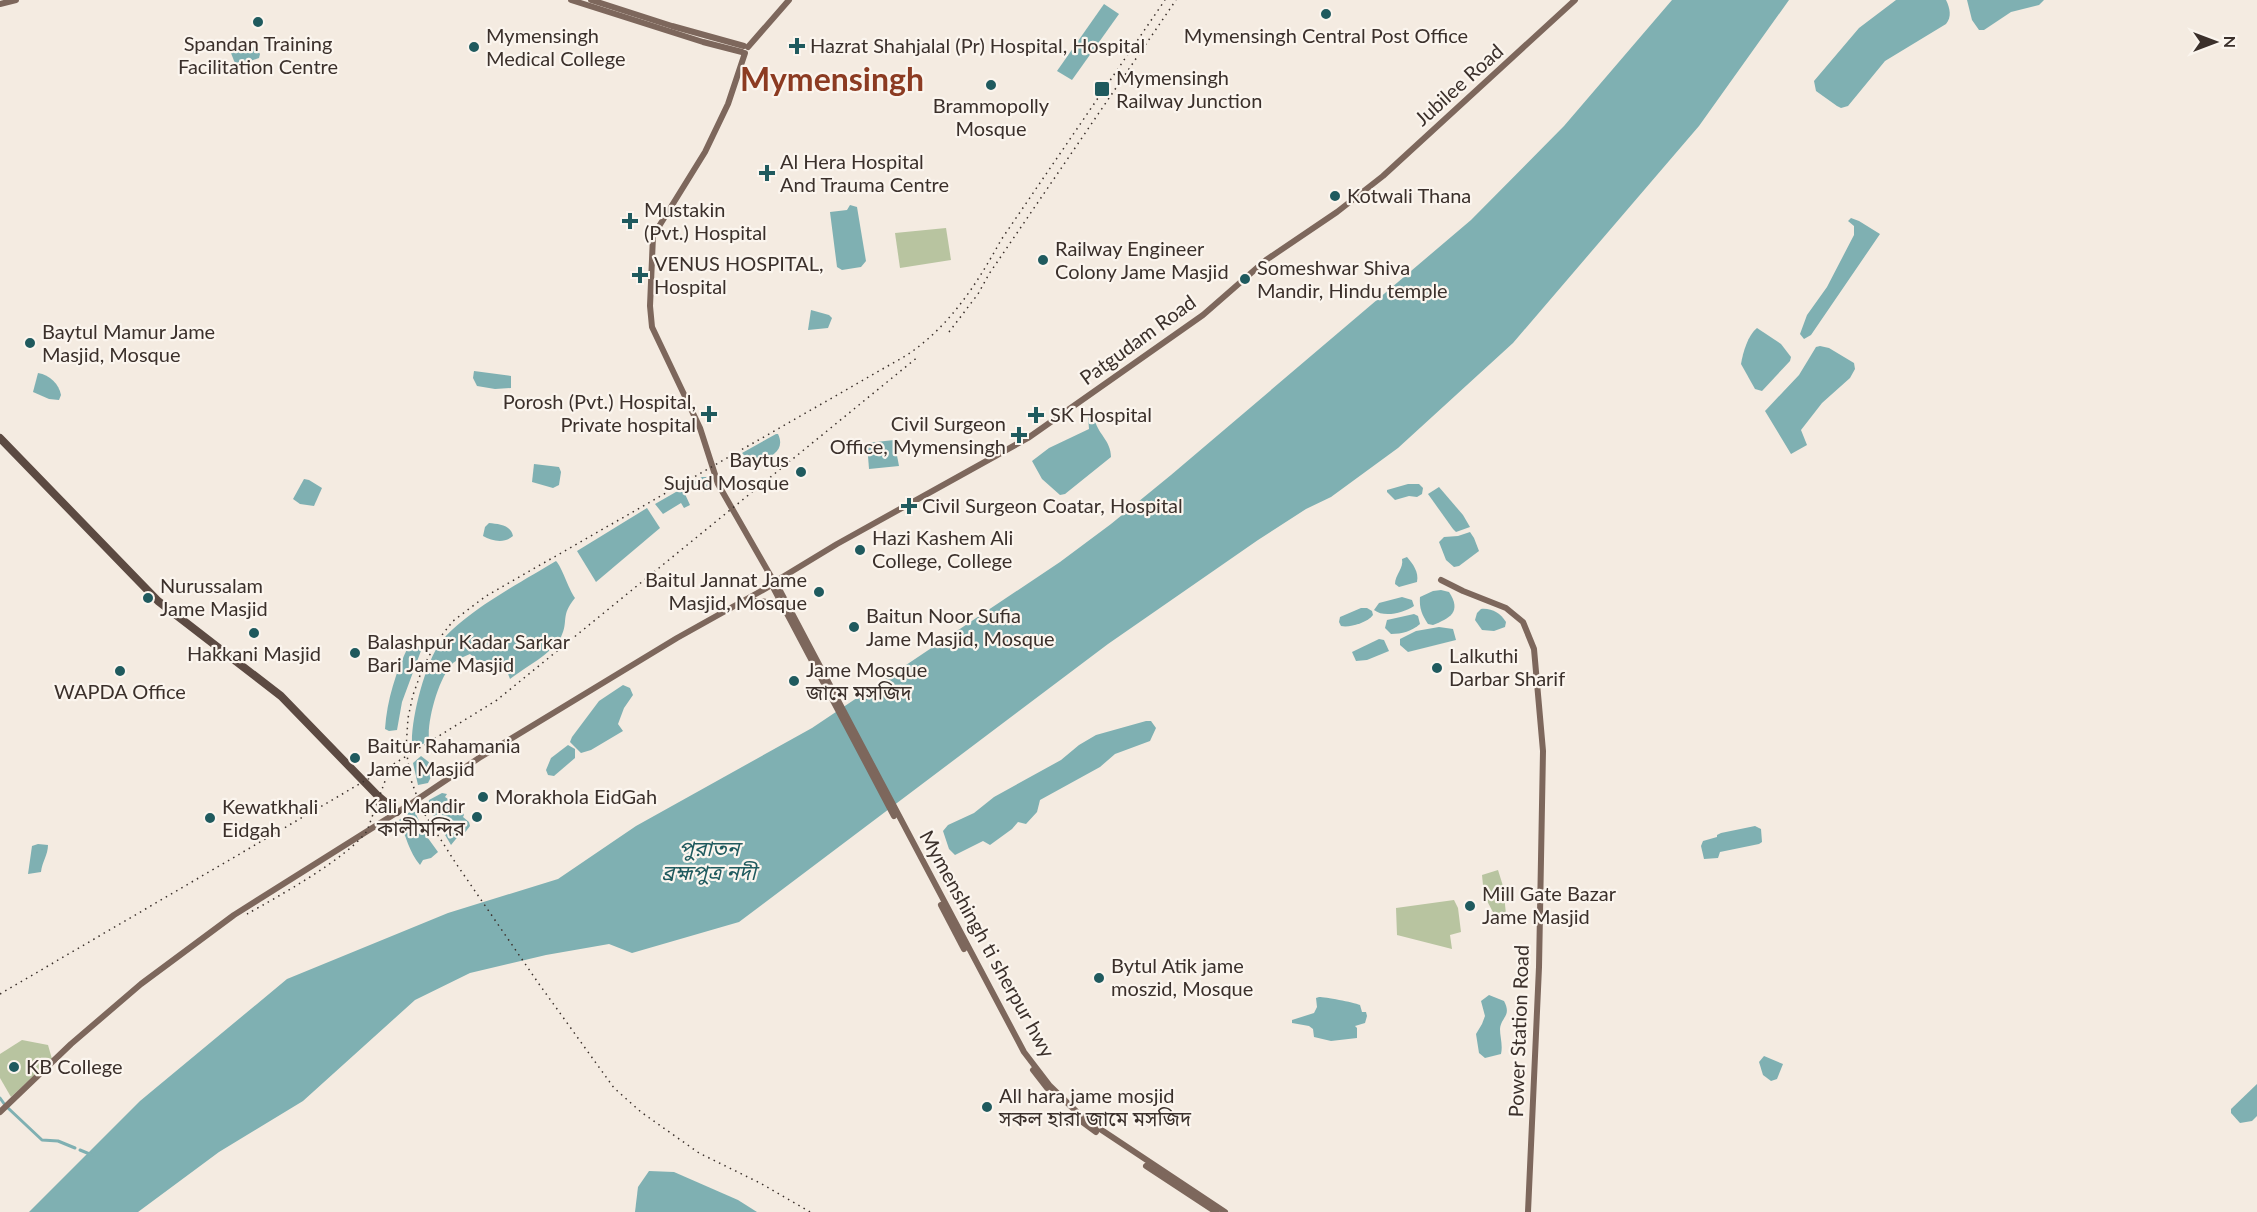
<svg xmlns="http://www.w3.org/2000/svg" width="2257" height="1212" viewBox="0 0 2257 1212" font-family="Lato,'Noto Sans Bengali',sans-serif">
<rect width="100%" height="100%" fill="#f4ebe1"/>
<g fill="#b8c4a0">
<polygon points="946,228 951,260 900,268 895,233"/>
<polygon points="1498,870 1503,886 1506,914 1495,916 1484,895 1482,875"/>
<polygon points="1454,900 1458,908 1461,932 1450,935 1452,949 1397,935 1396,908"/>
<polygon points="22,1040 48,1045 52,1059 11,1097 0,1078 0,1054"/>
</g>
<g fill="#7fb0b2">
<polygon points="1672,0 1789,0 1699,126 1513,343 1398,448 1331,497 1306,509 1258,540 1108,644 739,922 632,953 609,944 546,955 470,973 415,1000 303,1101 219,1152 138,1212 29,1212 140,1101 287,979 448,913 558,879 636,826 812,728 1060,562 1111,524 1171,475 1471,220 1564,126"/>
<path d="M 1896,0 L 1946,0 C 1950,8 1952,17 1946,24 L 1885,61 L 1848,106 L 1841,108 L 1837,106 L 1816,91 L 1814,81 L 1859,28 Z"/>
<polygon points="1967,0 2044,0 2039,5 2011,12 1984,30 1979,30 1972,20"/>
<polygon points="1104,4 1119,14 1072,80 1057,71"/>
<polygon points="255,47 260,54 259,58 236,66 231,53 237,50"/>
<polygon points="850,205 857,207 866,261 861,267 842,270 837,267 830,212 847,210"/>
<polygon points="1851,218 1859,221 1880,234 1811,335 1804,339 1800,334 1807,315 1827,287 1854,235 1854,226 1848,221"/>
<polygon points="811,310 829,315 832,318 828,328 808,330"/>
<path d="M 1757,328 L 1781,344 L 1791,357 L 1790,361 L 1762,391 L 1755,389 L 1741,364 C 1743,352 1748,335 1757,328 Z"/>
<polygon points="1820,346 1829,348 1854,363 1855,369 1850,378 1822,403 1801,430 1807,445 1791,454 1765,411 1799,375 1816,347"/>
<polygon points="474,371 511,376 511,388 495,389 477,386 473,378"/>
<path d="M 38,373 C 50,375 59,384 61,395 L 59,400 L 49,399 L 33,392 Z"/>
<path d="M 1088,416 L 1094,417 C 1097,434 1111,440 1111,457 L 1065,494 L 1060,495 L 1042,479 L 1032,461 L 1049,448 L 1089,429 Z"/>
<path d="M 776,434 L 778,434 C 787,453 766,458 754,465 L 742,453 Z"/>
<polygon points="894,440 899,466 869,469 867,443"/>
<polygon points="534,464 559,467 561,472 559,485 553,488 532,482"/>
<polygon points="702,477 706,477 711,485 704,492 696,484 685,494 690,505 684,508 681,503 663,514 655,504"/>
<polygon points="304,479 309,480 322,488 314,506 300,504 293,499"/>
<polygon points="1408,484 1419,484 1423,488 1422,494 1417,497 1409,496 1395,500 1387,492 1387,490"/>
<polygon points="1439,487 1463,515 1470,527 1456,532 1453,529 1428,494"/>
<polygon points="647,508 660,528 596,582 577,551"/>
<path d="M 489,523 C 499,524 511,525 513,536 C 504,544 492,541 483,536 L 485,527 Z"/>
<polygon points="1470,532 1474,538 1479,551 1459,566 1454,567 1446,560 1439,542 1444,537 1458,536"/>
<path d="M 1407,557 C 1413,564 1419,572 1417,582 L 1399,587 L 1395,584 C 1395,575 1404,568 1402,559 Z"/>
<path d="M 556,561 C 562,567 568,588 575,598 C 560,616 569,621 561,637 C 553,653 524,668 510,679 L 503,661 L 478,661 L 470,654 C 465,656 458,659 453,663 C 439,677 427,720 429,739 L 423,744 L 412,744 C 411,718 425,664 440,643 C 463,613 523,581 556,561 Z"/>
<path d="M 1441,590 L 1449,592 C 1462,612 1450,618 1433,625 L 1428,624 C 1422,615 1419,608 1420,597 L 1433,591 Z"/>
<path d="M 1402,597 L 1412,600 L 1414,606 C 1403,613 1384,618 1374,610 L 1379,603 Z"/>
<path d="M 1361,608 L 1367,608 L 1372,611 L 1373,615 C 1367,623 1349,628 1341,626 L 1339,622 L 1340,617 Z"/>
<path d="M 1481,609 C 1492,608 1500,613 1506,622 L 1505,627 L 1494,631 L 1482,630 L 1475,620 L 1477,613 Z"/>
<path d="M 1414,614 L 1418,616 L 1420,624 C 1412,631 1402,634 1391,634 L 1385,628 L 1387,620 Z"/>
<polygon points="1439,627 1453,629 1456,640 1408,652 1400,645 1400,639 1416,631"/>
<polygon points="1379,639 1384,640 1389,651 1367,660 1356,661 1352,652"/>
<path d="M 414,644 L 422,648 L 402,702 L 397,730 L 389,731 L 385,729 C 387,700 396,671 409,645 Z"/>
<polygon points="623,685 630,688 633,695 624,708 618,724 623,731 591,750 581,753 570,742 572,737 599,701"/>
<polygon points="1146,721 1151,721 1156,728 1150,741 1115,754 1100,767 1040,800 1037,812 1026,824 1018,822 1012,829 990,845 983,841 955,855 949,849 943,831 948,825 974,813 994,797 1061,760 1079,745 1096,735"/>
<polygon points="568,745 575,749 575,758 554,776 548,775 546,770 551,758"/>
<polygon points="421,756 430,763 432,775 428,783 418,785 413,763"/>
<polygon points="442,793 447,794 445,797 451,801 447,804 449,806 453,804 459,807 464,815 463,817 469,822 470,826 463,835 460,834 451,845 428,806 429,800"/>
<path d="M 411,811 L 415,812 L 425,834 L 438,852 L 431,858 L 423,860 L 420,865 C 409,852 406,836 399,820 Z"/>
<polygon points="1755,826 1761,829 1762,842 1759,844 1720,852 1718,858 1704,859 1701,846 1703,841 1717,837 1717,835 1721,833"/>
<path d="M 38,844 L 48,845 C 48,855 42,862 41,872 L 28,874 L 32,846 Z"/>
<path d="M 1489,995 L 1504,1001 C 1512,1016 1501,1017 1500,1029 C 1500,1037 1503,1045 1501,1054 L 1485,1058 L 1479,1053 L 1476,1034 L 1482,1024 L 1485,1016 L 1481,1001 Z"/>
<path d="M 1319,997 C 1325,997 1353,1002 1360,1005 L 1362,1012 L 1366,1012 L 1367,1016 L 1365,1023 L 1355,1026 L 1357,1028 L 1357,1038 L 1331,1041 L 1314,1037 L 1313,1029 L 1309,1026 L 1292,1023 L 1292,1020 L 1314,1013 L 1317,1007 L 1316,998 Z"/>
<polygon points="1764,1056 1783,1064 1777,1079 1771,1081 1763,1075 1759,1062"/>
<polygon points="2257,1084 2257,1116 2252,1121 2240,1123 2231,1113 2231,1109"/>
<polygon points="649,1171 674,1172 738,1200 757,1212 635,1212 638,1187"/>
</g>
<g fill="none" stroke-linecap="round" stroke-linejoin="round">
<g stroke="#7fb0b2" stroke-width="3">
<polyline points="0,1098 5,1105"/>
<polyline points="8,1108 42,1140 58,1141 75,1148"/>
<polyline points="80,1150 92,1155"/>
</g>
<g stroke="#7d675c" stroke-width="6">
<polyline points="571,0 703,42 742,52"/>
<polyline points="591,0 672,26 744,46"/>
<polyline points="0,4 16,0"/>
<polyline points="748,47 789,0"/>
<polyline points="745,53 728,104 705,152 653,236 650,306 652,327 700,428 718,484 773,580"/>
<polyline points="1441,580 1463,591 1506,608 1523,622 1534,649 1543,751 1539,967 1528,1212"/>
<polyline points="776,581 837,544 1028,438 1203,315 1266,260 1337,212 1383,176 1575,0"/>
<polyline points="778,587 1024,1052 1050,1086 1082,1117 1225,1212"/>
<polyline points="774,589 894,816"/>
<path d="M 743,602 C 759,600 772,600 784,611"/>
<polyline points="941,905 964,949"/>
<polyline points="1033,1070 1047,1088"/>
<polyline points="0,1112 71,1044 141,984 234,915 412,803 479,758 677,638 770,586"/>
<polyline points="1077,1118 1096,1132"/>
<polyline points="1146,1166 1216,1212"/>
</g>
<polyline stroke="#5c4a42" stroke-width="8" points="0,438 158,601 281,696 377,795 397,812"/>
<g stroke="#3b302b" stroke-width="1.5" stroke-dasharray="1.5 4.5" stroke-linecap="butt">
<polyline points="949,332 978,294 989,274 1176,0"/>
<path d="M 247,914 C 279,896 346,859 367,831 L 385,781 L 399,765"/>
<polyline points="0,994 392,765 497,700 919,356"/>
<path d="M 810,1212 L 762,1184 L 699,1153 L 641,1112 L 614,1088 L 539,984 L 455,862 L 422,810 L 411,780 L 406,749 L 408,718 L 413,695 L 423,667 L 438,640 L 453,621 L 486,596 L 907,355 C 949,327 977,284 1001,240 L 1165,0"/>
</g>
</g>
<g fill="#1f5a5e" stroke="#fbf5ee" stroke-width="2">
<circle cx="1326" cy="14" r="6"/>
<circle cx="258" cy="22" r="6"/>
<path d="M794 37h6v6h6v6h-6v6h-6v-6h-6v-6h6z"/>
<circle cx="474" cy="47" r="6"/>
<circle cx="991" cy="85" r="6"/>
<rect x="1094" y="81" width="16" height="16" rx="3"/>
<path d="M764 164h6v6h6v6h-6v6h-6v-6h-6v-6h6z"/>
<circle cx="1335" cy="196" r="6"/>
<path d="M627 212h6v6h6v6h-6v6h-6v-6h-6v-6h6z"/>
<circle cx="1043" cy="260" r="6"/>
<path d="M637 266h6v6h6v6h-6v6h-6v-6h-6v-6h6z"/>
<circle cx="1245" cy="279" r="6"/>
<circle cx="30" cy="343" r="6"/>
<path d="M706 405h6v6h6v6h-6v6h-6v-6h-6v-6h6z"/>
<path d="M1033 406h6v6h6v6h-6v6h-6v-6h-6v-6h6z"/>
<path d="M1016 426h6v6h6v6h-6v6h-6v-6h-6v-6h6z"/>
<circle cx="801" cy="472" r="6"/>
<path d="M906 497h6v6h6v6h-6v6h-6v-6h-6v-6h6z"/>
<circle cx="860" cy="550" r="6"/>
<circle cx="819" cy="592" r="6"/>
<circle cx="148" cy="598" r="6"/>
<circle cx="854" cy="627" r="6"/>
<circle cx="254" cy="633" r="6"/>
<circle cx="355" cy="653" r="6"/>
<circle cx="1437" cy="668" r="6"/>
<circle cx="120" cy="671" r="6"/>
<circle cx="794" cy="681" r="6"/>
<circle cx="355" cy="758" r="6"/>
<circle cx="483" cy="797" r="6"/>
<circle cx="477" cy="817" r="6"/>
<circle cx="210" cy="818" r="6"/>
<circle cx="1470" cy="906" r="6"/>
<circle cx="1099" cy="978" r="6"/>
<circle cx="14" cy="1067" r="6"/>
<circle cx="987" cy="1107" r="6"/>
</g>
<g text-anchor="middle" stroke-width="4.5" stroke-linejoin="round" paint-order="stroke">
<g font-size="20" fill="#3b302b" stroke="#fbf5ee" text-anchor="start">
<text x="486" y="43">Mymensingh<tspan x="486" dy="23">Medical College</tspan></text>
<text x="1326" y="43" text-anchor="middle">Mymensingh Central Post Office</text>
<text x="258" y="51" text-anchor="middle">Spandan Training<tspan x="258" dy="23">Facilitation Centre</tspan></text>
<text x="810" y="53">Hazrat Shahjalal (Pr) Hospital, Hospital</text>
<text x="1116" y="85">Mymensingh<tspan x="1116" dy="23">Railway Junction</tspan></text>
<text x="991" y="113" text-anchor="middle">Brammopolly<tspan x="991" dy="23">Mosque</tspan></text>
<text x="780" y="169">Al Hera Hospital<tspan x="780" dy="23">And Trauma Centre</tspan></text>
<text x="1347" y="203">Kotwali Thana</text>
<text x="644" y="217">Mustakin<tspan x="644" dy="23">(Pvt.) Hospital</tspan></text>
<text x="1055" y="256">Railway Engineer<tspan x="1055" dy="23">Colony Jame Masjid</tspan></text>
<text x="654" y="271">VENUS HOSPITAL,<tspan x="654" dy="23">Hospital</tspan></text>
<text x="1257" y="275">Someshwar Shiva<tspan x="1257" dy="23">Mandir, Hindu temple</tspan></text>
<text x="42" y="339">Baytul Mamur Jame<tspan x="42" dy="23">Masjid, Mosque</tspan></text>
<text x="696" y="409" text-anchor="end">Porosh (Pvt.) Hospital,<tspan x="696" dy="23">Private hospital</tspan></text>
<text x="1050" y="422">SK Hospital</text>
<text x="1006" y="431" text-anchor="end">Civil Surgeon<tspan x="1006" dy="23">Office, Mymensingh</tspan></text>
<text x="789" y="467" text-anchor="end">Baytus<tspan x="789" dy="23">Sujud Mosque</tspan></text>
<text x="922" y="513">Civil Surgeon Coatar, Hospital</text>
<text x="872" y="545">Hazi Kashem Ali<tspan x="872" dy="23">College, College</tspan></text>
<text x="807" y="587" text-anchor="end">Baitul Jannat Jame<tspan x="807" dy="23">Masjid, Mosque</tspan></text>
<text x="160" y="593">Nurussalam<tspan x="160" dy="23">Jame Masjid</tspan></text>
<text x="866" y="623">Baitun Noor Sufia<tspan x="866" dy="23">Jame Masjid, Mosque</tspan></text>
<text x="367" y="649">Balashpur Kadar Sarkar<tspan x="367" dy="23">Bari Jame Masjid</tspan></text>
<text x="254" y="661" text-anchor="middle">Hakkani Masjid</text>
<text x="1449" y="663">Lalkuthi<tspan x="1449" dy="23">Darbar Sharif</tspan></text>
<text x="806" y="677">Jame Mosque<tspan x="806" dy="23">জামে মসজিদ</tspan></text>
<text x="120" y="699" text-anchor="middle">WAPDA Office</text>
<text x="367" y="753">Baitur Rahamania<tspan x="367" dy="23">Jame Masjid</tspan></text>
<text x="495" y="804">Morakhola EidGah</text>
<text x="465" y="813" text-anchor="end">Kali Mandir<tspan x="465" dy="23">কালীমন্দির</tspan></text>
<text x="222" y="814">Kewatkhali<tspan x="222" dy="23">Eidgah</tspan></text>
<text x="1482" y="901">Mill Gate Bazar<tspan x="1482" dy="23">Jame Masjid</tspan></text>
<text x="1111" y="973">Bytul Atik jame<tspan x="1111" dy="23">moszid, Mosque</tspan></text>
<text x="26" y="1074">KB College</text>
<text x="999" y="1103">All hara jame mosjid<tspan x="999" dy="23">সকল হারা জামে মসজিদ</tspan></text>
</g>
<g font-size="20" fill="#3b302b" stroke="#fbf5ee">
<text transform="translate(1459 85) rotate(-42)" y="7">Jubilee Road</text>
<text transform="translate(1138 340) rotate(-36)" y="7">Patgudam Road</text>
<text transform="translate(987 944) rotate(61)" y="7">Mymenshingh ti sherpur hwy</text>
<text transform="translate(1519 1031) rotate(-88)" y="7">Power Station Road</text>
</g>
<g font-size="21" font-style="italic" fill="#1f5a5e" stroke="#fbf5ee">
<text x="709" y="856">পুরাতন<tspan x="709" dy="24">ব্রহ্মপুত্র নদী</tspan></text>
</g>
<g font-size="32" font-weight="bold" fill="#8c3b22" stroke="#fbf5ee">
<text x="832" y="91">Mymensingh</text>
</g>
</g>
<g transform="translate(2215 42) rotate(90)" stroke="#fbf5ee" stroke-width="4.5" paint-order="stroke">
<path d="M0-4.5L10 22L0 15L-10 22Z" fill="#3b302b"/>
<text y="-9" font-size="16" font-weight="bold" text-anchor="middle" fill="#3b302b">N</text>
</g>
</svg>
